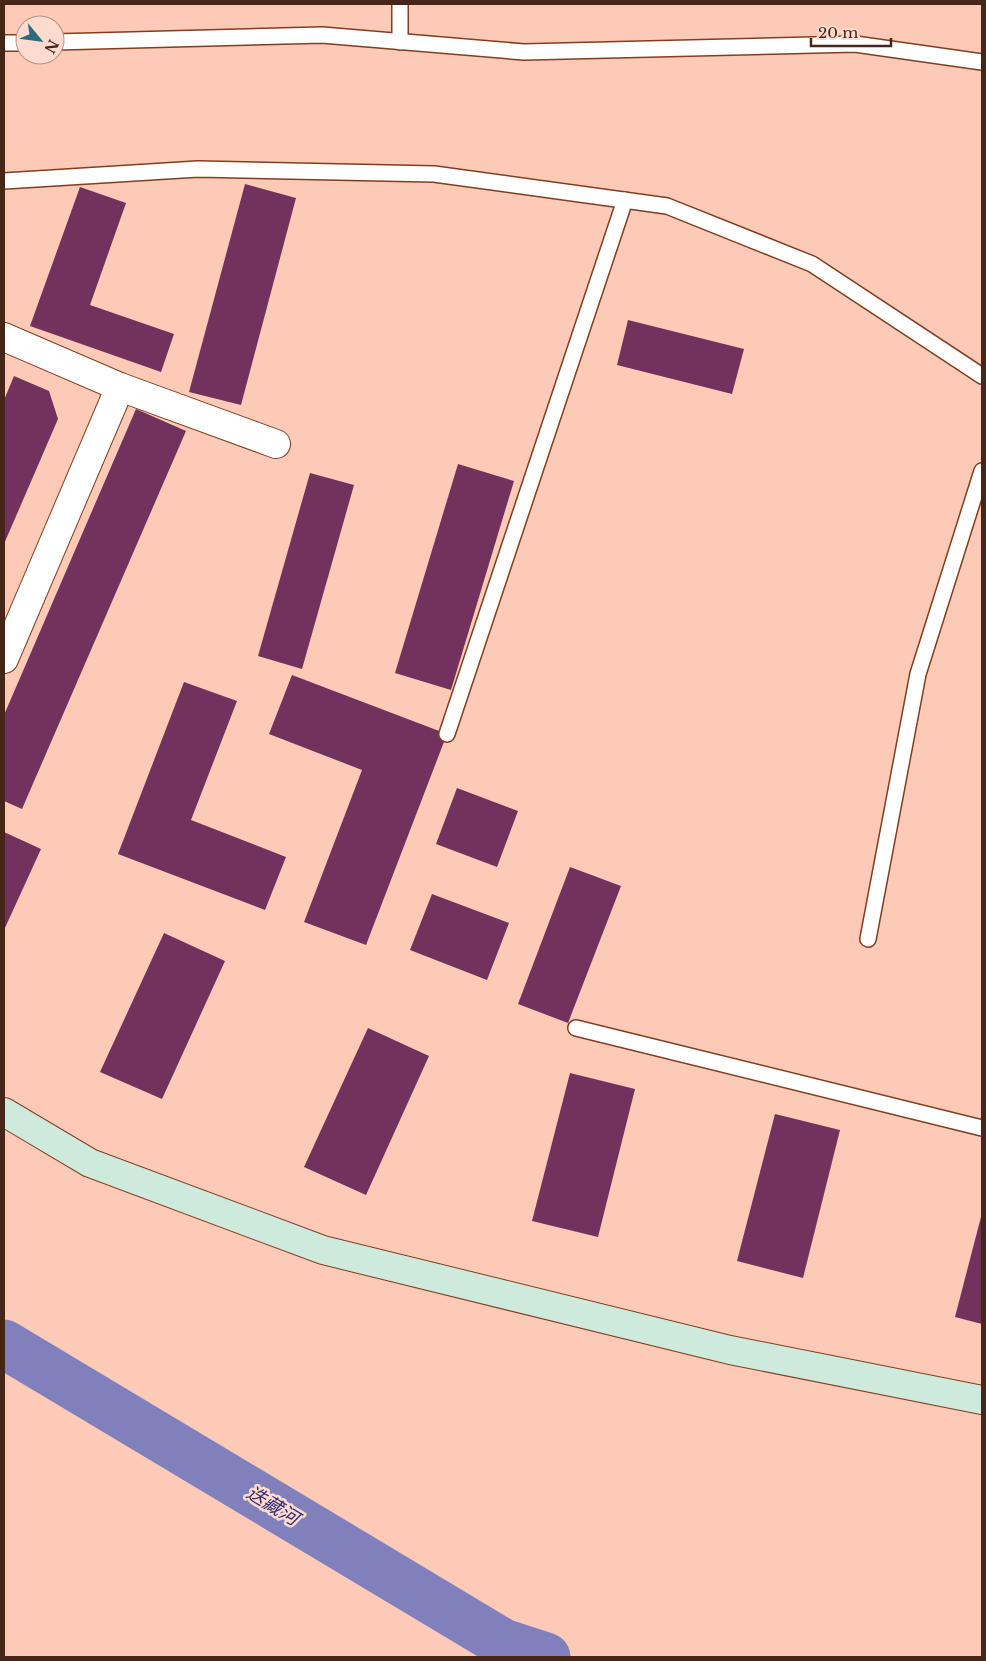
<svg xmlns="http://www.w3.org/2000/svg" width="986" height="1661" viewBox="0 0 986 1661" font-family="'Libre Baskerville','Noto Sans SC',serif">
<rect width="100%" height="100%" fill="#fccab6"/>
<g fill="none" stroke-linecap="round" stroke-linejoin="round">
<polyline stroke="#8081bc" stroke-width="49" points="4,1344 503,1643 546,1657"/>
</g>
<g fill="#73325d">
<polygon points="245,184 296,198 241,405 189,392"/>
<polygon points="80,187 126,203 90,305 174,334 161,372 30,326"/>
<polygon points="628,320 744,349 732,394 617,365"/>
<polygon points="14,376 49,391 58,419 4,544 4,400"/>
<polygon points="136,409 186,431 22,809 4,801 4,715"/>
<polygon points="458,464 514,481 451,690 395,673"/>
<polygon points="310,473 354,485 302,669 258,656"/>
<polygon points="292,675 447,734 366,945 304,922 362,770 269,734"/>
<polygon points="184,682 237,701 191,820 286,857 265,910 118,854"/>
<polygon points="457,788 518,811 497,867 436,844"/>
<polygon points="4,832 41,849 4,930"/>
<polygon points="570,867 621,886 568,1023 518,1004"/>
<polygon points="432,894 509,923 487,980 410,950"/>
<polygon points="164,933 225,961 162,1099 100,1072"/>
<polygon points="368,1028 429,1056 366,1195 304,1167"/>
<polygon points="570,1073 635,1089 598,1237 532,1221"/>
<polygon points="775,1114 840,1130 803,1278 737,1261"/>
<polygon points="982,1213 982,1324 955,1317"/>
</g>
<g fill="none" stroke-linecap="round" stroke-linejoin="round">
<defs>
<g id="lane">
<polyline points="400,4 400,42"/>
<polyline points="55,42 322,35 524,52 855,44 982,62"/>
<polyline points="4,43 25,43"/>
<polyline points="4,181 198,169 434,174 667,206 812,264 982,376"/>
<polyline points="447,734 625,200"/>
<polyline points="868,939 918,674 982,471"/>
<polyline points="576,1028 982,1128"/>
</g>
<g id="street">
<polyline points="4,337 120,387 276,444"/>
<polyline points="4,659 120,387"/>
</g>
<polyline id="secondary" points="4,1112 90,1163 323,1250 730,1350 982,1400"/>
</defs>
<use href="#lane" stroke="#833d1e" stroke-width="18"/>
<use href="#street" stroke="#833d1e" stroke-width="30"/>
<use href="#secondary" stroke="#833d1e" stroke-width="30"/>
<use href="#lane" stroke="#fff" stroke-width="15"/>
<use href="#street" stroke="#fff" stroke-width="28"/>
<use href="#secondary" stroke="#cdeadd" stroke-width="28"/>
</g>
<g text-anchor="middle" stroke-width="5" stroke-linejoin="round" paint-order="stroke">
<g font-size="19" font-style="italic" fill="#342d75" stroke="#fedbce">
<text transform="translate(273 1505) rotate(31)" y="7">迭藏河</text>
</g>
</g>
<rect width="986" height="1661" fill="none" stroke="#462619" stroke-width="10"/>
<g transform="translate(40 40) rotate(119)"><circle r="24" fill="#fedbce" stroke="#b49386"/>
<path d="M0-4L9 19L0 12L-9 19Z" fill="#2c6b80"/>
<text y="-8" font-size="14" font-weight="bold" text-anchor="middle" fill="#462619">N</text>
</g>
<path d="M811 38v8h80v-8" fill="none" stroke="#462619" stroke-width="2.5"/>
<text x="818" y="38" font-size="15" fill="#462619" stroke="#fedbce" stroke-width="4" paint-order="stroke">20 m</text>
</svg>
